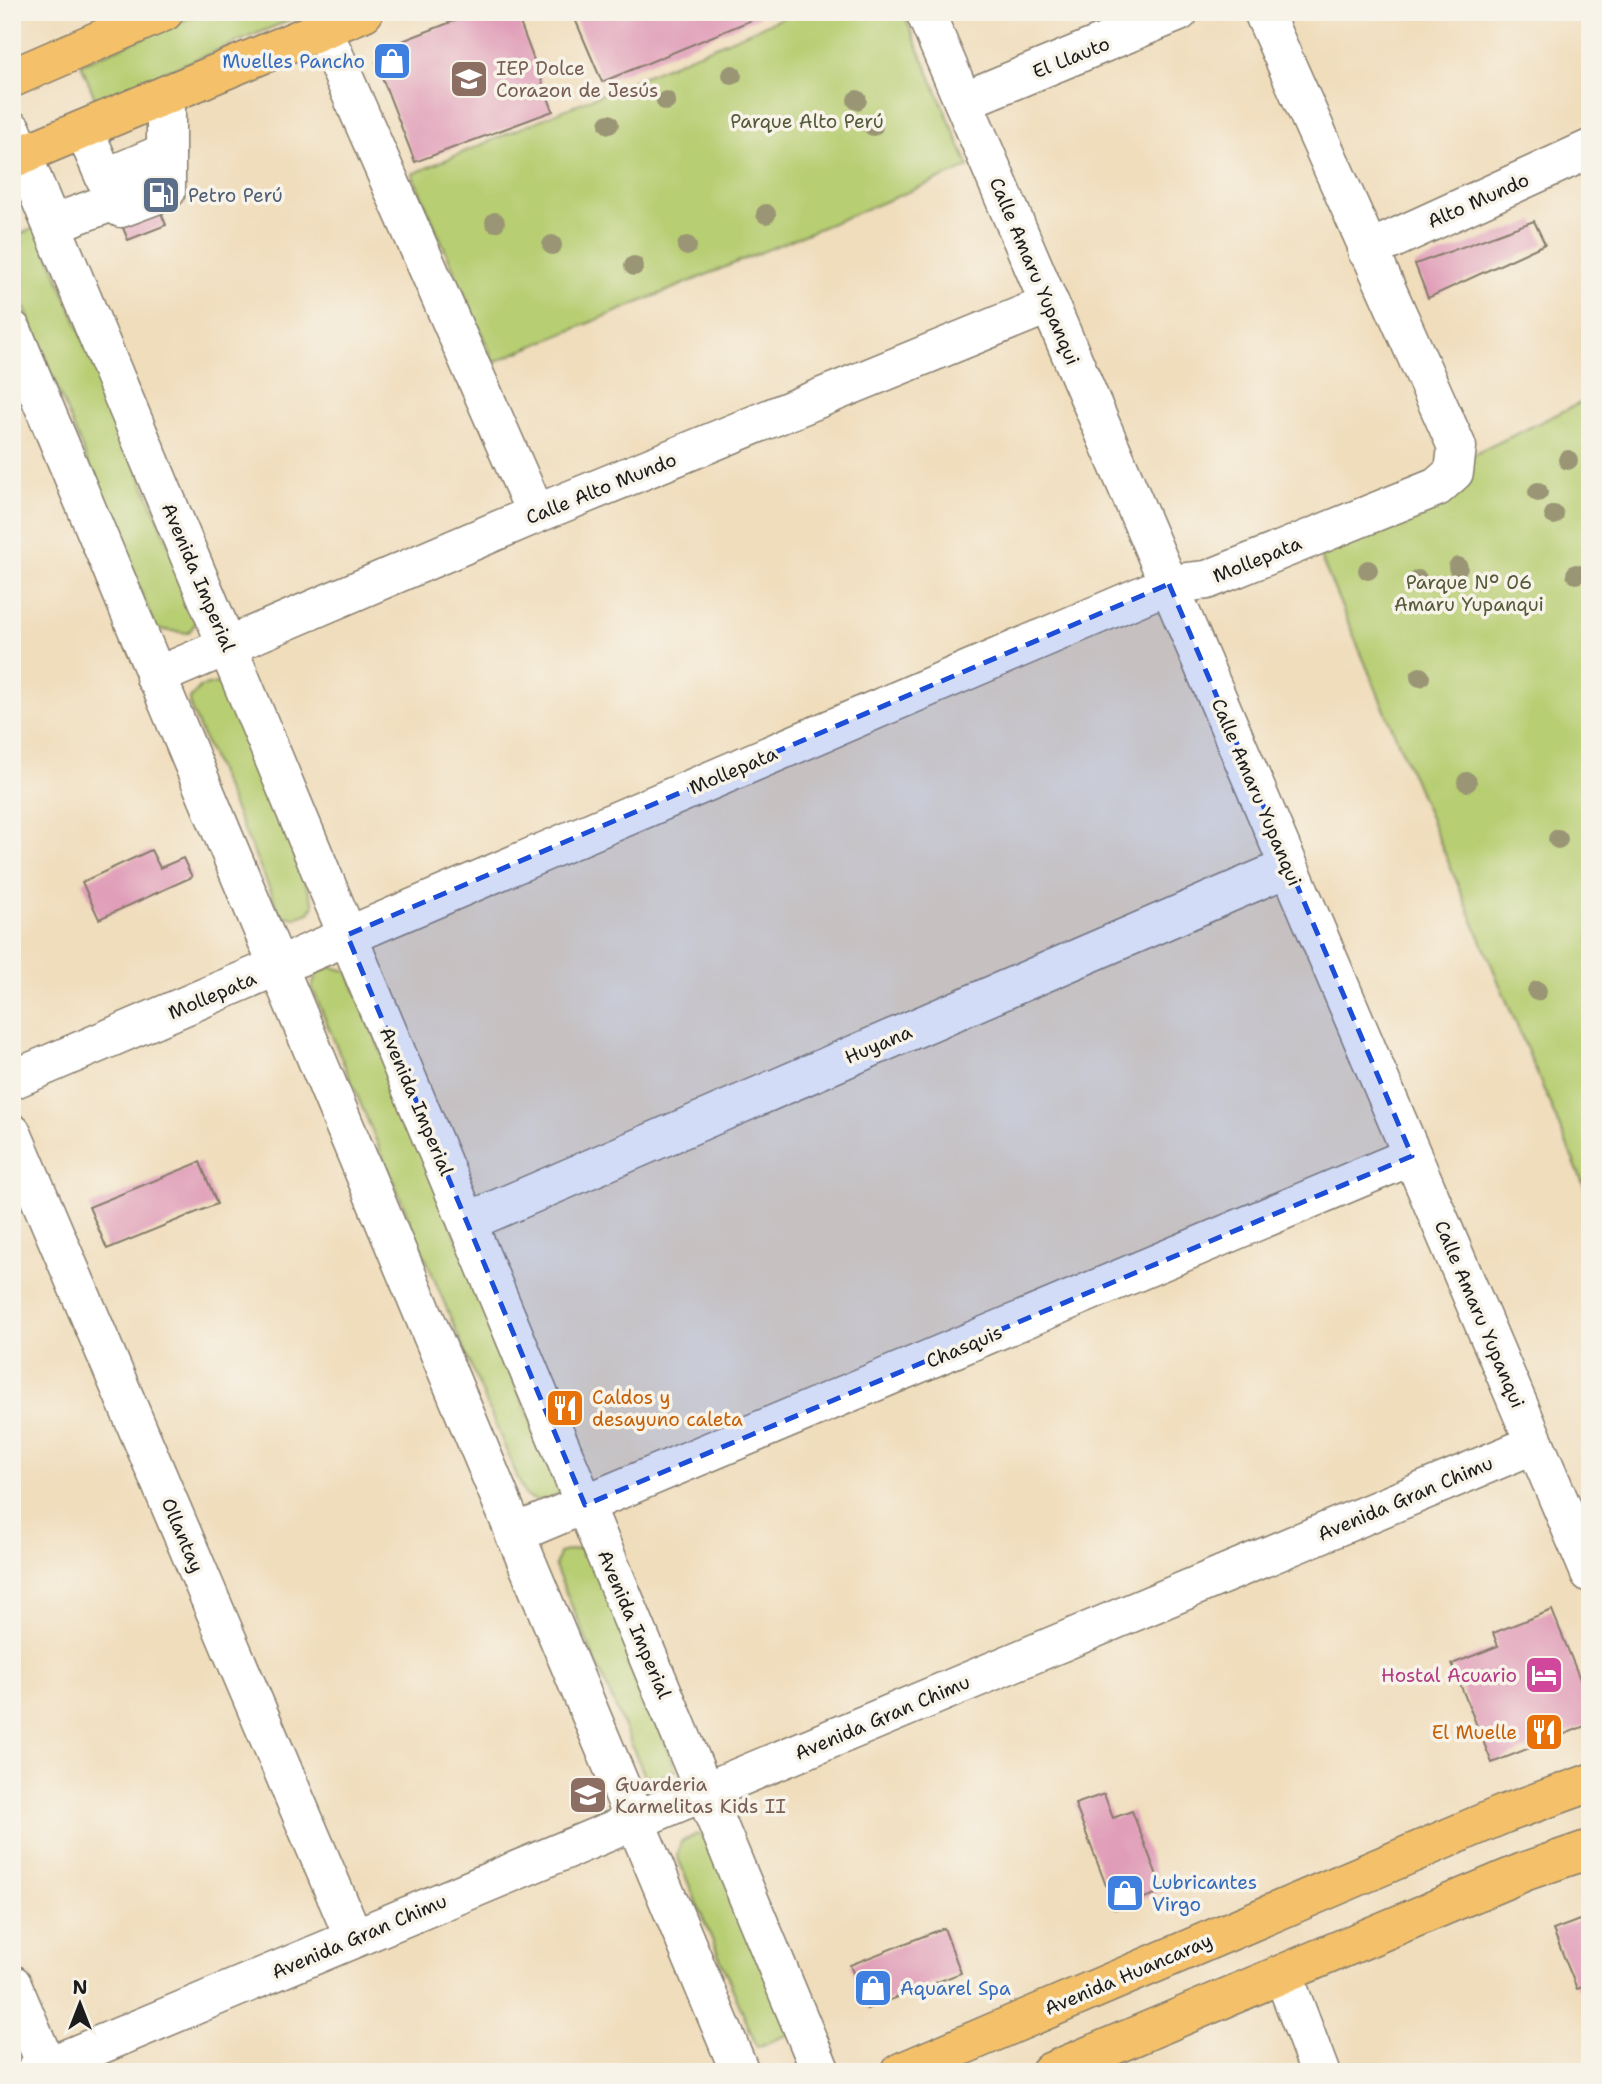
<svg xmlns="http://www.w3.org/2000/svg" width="1602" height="2084" viewBox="0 0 1602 2084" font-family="'Shantell Sans',sans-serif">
<rect width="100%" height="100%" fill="#f7f3e8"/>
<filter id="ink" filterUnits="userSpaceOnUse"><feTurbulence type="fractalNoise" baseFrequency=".0143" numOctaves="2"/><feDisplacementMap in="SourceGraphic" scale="14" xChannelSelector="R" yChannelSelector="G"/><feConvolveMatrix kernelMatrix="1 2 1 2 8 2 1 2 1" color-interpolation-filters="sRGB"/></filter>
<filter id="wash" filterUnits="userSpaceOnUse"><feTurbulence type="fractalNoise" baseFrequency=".00686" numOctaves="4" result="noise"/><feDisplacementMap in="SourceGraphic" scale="28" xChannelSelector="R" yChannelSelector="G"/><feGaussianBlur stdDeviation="1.57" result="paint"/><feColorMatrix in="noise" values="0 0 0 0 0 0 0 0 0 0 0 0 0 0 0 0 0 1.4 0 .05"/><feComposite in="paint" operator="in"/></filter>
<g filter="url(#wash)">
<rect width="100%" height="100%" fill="#f0ddbc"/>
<g fill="#b8ce73" stroke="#6a7548" stroke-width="2">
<polygon points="204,12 309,12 96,101 81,64"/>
<polygon points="796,12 903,12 969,167 494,362 412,174"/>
<polygon points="37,227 197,612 195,624 188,633 156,629 12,277 12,237"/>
<polygon points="1590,398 1590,1200 1311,534"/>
<polygon points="216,683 229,690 314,905 309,913 295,918 281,915 191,709 190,699 200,687"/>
<path d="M 331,967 L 348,971 L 560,1493 C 549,1500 536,1504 525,1495 L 312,988 L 316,973 Z"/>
<polygon points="579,1548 595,1555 676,1771 657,1777 645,1776 555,1567 559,1553"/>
<polygon points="697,1834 715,1842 792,2033 757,2047 677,1856 681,1842"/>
</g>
<g id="blocks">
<g fill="#e09db8">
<polygon points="477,12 516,12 553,111 415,162 376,62 384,48"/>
<polygon points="572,12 757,12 759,17 602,82"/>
<polygon points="105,184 151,188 166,225 128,240"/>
<polygon points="1534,221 1545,244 1428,298 1415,264"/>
<polygon points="151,850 160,868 183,858 192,877 99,919 82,882"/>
<polygon points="200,1162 217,1204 107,1249 89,1207"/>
<polygon points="1552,1610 1590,1704 1590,1718 1585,1726 1492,1763 1452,1664 1498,1646 1493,1633"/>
<polygon points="1104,1794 1113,1818 1132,1811 1163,1891 1115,1909 1075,1804"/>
<polygon points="1590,1916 1590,1984 1577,1989 1553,1930"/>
<polygon points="944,1928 961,1973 867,2009 850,1965"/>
</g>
</g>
</g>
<g filter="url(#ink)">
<use href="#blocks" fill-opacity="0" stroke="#867c6c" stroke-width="2"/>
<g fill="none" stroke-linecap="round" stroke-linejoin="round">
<defs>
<g id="minor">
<polyline points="925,12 1590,1573"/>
<polyline points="323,30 536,514"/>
<polyline points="963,101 1179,12"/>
<polyline points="12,130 821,2072"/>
<polyline points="84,130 105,178 166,152 166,95"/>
<polyline points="52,224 115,201 121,208 166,191 166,152"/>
<polyline points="1367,251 1590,149"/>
<polyline points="12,330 740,2072"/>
<polyline points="155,677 536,514 1050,304"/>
<polyline points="12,1080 1169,584 1207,580 1437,487 1454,472 1457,447 1263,12"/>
<polyline points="12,1133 354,1938"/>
<polyline points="467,1222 1289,867"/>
<polyline points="514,1534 1412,1156"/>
<polyline points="1283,1974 1320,2072"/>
<polyline points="12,1984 47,2067"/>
<polyline points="35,2072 1535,1444"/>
</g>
<g id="major">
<polyline points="12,78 164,12"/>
<polyline points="12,159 364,12"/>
<polyline points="901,2072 1504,1814 1590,1783"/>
<polyline points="1050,2072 1526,1871 1590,1849"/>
</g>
</defs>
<use href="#minor" stroke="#867c6c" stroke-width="41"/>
<use href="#major" stroke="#867c6c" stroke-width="41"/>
<use href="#minor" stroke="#fff" stroke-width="38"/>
<use href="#major" stroke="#f4c16a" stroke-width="38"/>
</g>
<g fill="#9a9574">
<circle cx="732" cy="75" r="10"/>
<circle cx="857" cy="100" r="10"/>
<circle cx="666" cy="101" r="10"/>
<circle cx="609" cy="124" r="10"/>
<circle cx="873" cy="126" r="10"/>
<circle cx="766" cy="214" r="10"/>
<circle cx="495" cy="222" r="10"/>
<circle cx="552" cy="245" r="10"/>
<circle cx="687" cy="246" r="10"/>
<circle cx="634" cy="266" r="10"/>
<circle cx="1568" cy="460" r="10"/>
<circle cx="1538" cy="492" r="10"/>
<circle cx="1554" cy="515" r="10"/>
<circle cx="1458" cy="567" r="10"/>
<circle cx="1368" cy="570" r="10"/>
<circle cx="1576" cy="574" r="10"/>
<circle cx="1418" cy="580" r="10"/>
<circle cx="1420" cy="677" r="10"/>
<circle cx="1467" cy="782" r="10"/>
<circle cx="1558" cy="839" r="10"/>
<circle cx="1537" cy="991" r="10"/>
</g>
</g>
<path fill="#1d4ed8" fill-opacity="0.2" stroke="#1d4ed8" stroke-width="5" stroke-dasharray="14 9" stroke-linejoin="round" d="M 1169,584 L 1412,1156 L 585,1505 L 347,935 Z"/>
<defs>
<symbol id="shop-square" viewBox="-11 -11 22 22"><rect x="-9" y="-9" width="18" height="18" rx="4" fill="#3f7fe0" stroke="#f7f3e8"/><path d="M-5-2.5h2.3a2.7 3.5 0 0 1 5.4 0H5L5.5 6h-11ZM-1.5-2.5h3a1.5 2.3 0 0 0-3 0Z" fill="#fff"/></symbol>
<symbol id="school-square" viewBox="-11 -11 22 22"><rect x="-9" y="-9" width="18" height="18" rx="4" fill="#8d6e63" stroke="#f7f3e8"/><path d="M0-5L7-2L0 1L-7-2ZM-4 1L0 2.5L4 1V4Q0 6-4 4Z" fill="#fff"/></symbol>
<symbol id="fuel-square" viewBox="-11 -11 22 22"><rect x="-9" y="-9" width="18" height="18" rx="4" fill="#5c6f8a" stroke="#f7f3e8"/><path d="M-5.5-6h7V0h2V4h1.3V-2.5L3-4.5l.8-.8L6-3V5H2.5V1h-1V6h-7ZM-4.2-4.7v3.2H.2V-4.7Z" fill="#fff"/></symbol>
<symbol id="restaurant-square" viewBox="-11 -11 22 22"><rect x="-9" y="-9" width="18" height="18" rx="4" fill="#e8710a" stroke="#f7f3e8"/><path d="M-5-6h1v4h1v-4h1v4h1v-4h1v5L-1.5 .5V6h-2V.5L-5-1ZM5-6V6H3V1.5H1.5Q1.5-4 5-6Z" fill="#fff"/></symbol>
<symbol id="hotel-square" viewBox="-11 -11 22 22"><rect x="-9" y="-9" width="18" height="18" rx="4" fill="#d1479c" stroke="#f7f3e8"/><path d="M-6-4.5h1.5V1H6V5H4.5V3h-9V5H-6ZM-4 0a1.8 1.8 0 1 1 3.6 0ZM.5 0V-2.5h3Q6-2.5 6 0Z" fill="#fff"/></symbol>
</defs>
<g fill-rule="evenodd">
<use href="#shop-square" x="370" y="39" width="44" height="44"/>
<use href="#school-square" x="447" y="57" width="44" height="44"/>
<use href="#fuel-square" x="139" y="173" width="44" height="44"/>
<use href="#restaurant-square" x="543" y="1386" width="44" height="44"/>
<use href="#hotel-square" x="1522" y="1653" width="44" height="44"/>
<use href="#restaurant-square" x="1522" y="1710" width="44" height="44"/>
<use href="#school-square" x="566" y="1773" width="44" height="44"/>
<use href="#shop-square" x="1103" y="1871" width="44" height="44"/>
<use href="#shop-square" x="851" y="1966" width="44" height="44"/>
</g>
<g text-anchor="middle" stroke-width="7" stroke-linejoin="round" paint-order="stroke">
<g font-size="19" fill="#1c1c1c" stroke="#f7f3e8">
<text transform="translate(1071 57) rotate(-22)" y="7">El Llauto</text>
<text transform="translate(1478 200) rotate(-24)" y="7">Alto Mundo</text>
<text transform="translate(1035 271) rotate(67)" y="7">Calle Amaru Yupanqui</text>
<text transform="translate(601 488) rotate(-22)" y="7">Calle Alto Mundo</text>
<text transform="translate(1257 559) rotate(-22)" y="7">Mollepata</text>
<text transform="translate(199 577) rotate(67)" y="7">Avenida Imperial</text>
<text transform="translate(733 770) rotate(-23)" y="7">Mollepata</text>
<text transform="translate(1257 792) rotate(67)" y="7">Calle Amaru Yupanqui</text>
<text transform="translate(212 995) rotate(-23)" y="7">Mollepata</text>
<text transform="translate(878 1044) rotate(-23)" y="7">Huyana</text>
<text transform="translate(417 1101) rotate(67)" y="7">Avenida Imperial</text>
<text transform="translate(1480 1314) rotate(67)" y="7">Calle Amaru Yupanqui</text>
<text transform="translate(964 1346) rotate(-23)" y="7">Chasquis</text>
<text transform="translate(1405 1498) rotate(-23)" y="7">Avenida Gran Chimu</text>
<text transform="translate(183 1535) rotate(67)" y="7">Ollantay</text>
<text transform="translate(635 1624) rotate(67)" y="7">Avenida Imperial</text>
<text transform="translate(882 1717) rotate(-23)" y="7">Avenida Gran Chimu</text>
<text transform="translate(359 1936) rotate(-23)" y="7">Avenida Gran Chimu</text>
<text transform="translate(1128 1974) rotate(-23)" y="7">Avenida Huancaray</text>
</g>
<g font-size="19" fill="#366cbe" stroke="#f7f3e8" text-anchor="start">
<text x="365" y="68" text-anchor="end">Muelles Pancho</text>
<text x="1152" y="1889">Lubricantes<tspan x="1152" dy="22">Virgo</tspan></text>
<text x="900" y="1995">Aquarel Spa</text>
</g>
<g font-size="19" fill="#785e54" stroke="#f7f3e8" text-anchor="start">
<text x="496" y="75">IEP Dolce<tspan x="496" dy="22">Corazon de Jesús</tspan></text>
<text x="615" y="1791">Guarderia<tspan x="615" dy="22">Karmelitas Kids II</tspan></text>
</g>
<g font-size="19" fill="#535a3a" stroke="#f7f3e8">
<text x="807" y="128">Parque Alto Perú</text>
<text x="1469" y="589">Parque N° 06<tspan x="1469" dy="22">Amaru Yupanqui</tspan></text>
</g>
<g font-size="19" fill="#4e5e75" stroke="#f7f3e8" text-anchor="start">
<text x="188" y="202">Petro Perú</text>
</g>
<g font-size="19" fill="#c56008" stroke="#f7f3e8" text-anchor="start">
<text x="592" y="1404">Caldos y<tspan x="592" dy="22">desayuno caleta</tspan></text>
<text x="1517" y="1739" text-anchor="end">El Muelle</text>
</g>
<g font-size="19" fill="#b23c85" stroke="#f7f3e8" text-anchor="end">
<text x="1517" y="1682">Hostal Acuario</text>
</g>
</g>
<rect width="1602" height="2084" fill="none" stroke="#f7f3e8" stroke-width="42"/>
<g transform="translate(80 2004)" stroke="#f7f3e8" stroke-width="5" paint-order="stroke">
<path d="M0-5L12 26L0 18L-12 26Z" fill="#1c1c1c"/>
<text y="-10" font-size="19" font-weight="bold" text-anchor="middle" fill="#1c1c1c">N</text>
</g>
</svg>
